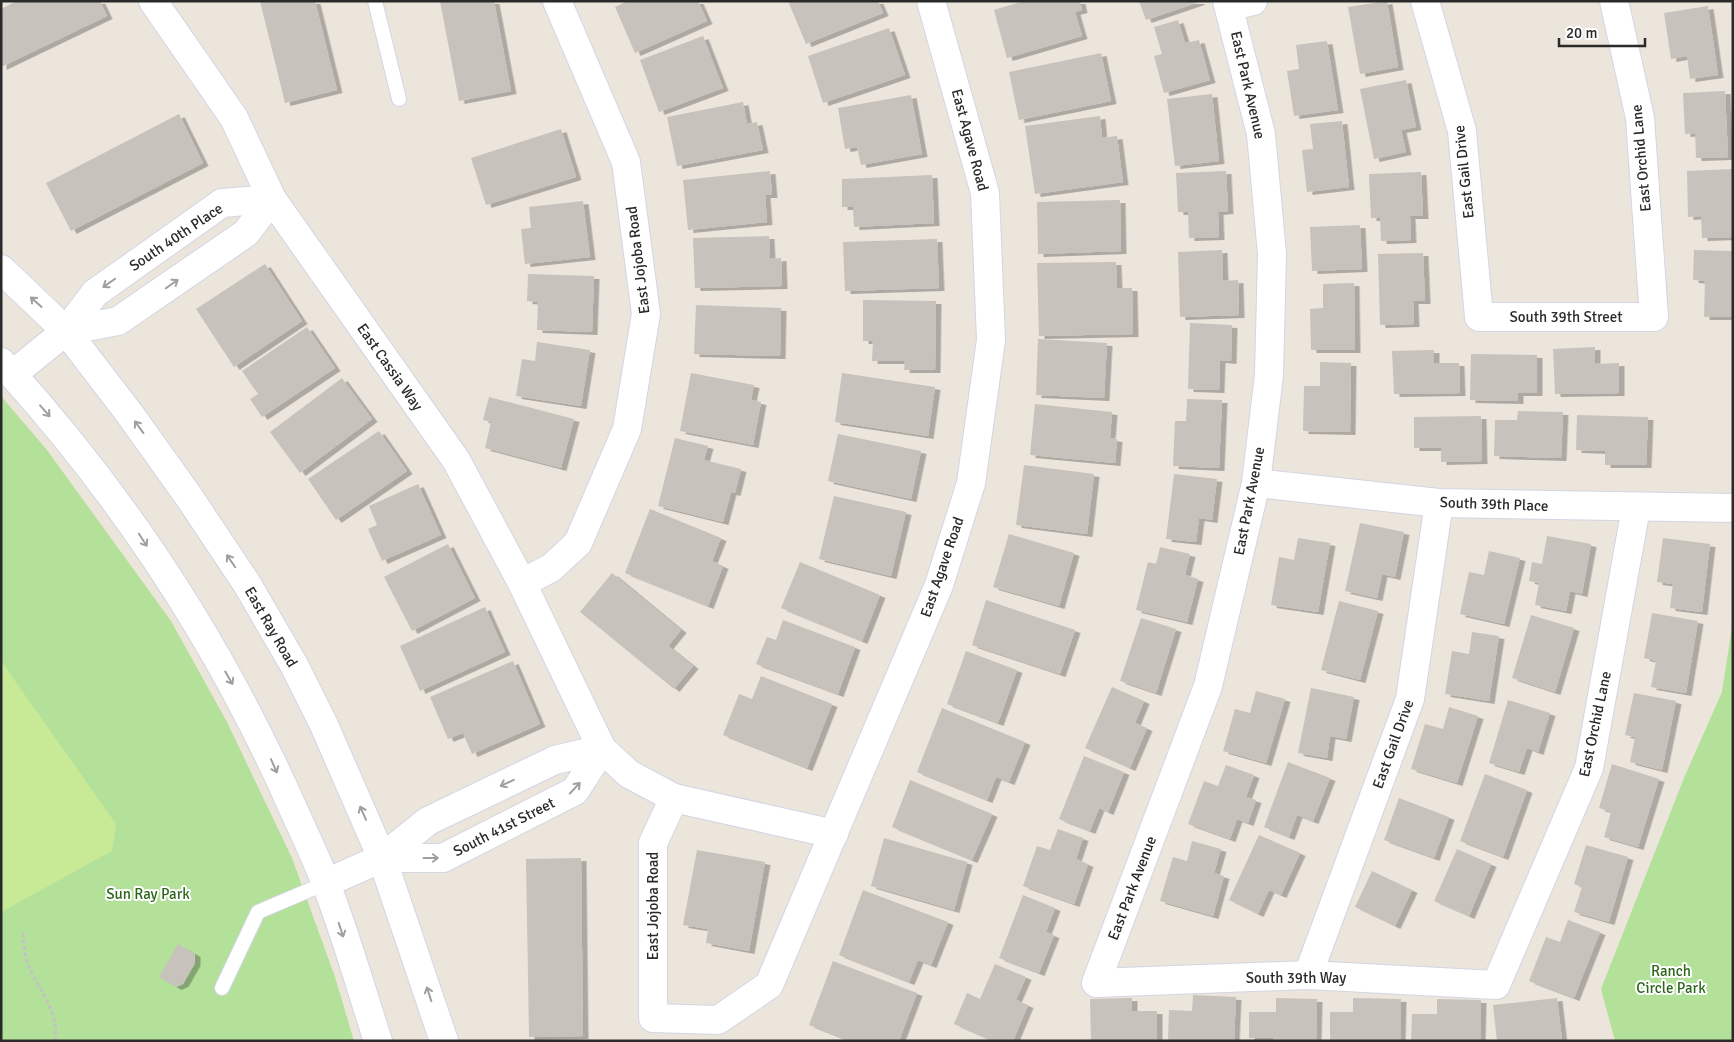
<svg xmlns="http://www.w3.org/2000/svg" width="1734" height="1042" viewBox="0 0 1734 1042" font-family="Signika,sans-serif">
<defs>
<filter id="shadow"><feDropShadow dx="5.5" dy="3" stdDeviation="0" flood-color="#0004"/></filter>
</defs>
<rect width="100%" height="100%" fill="#ece5dc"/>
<g fill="#b4e19a">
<polygon points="1,396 47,450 171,621 227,722 292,858 335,977 354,1041 1,1041"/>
<polygon points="1733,620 1733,1041 1615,1041 1601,989 1684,778 1722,692"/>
</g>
<polygon fill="#c8e996" points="1,661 116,824 112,851 1,912"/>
<g fill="#c7c2bc" filter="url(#shadow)">
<polygon points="17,1 100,1 107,16 1,67 1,9"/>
<polygon points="260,1 315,1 337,90 285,103"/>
<polygon points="440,1 494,1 511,91 459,101"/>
<polygon points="628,1 698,1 707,21 635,53 615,7"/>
<polygon points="788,1 878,1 883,13 806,44"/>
<polygon points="1024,1 1080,1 1082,10 1075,12 1082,36 1007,58 994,10"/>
<polygon points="1139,1 1199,1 1199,2 1146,20"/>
<polygon points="1387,1 1398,67 1360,74 1348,7"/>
<polygon points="1708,6 1718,75 1690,79 1687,56 1671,59 1664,13"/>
<polygon points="1178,20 1185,43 1199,40 1210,80 1164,93 1154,56 1162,54 1154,27"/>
<polygon points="889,28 905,75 823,103 808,56"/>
<polygon points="703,36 723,88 659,112 640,60"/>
<polygon points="1327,41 1338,110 1294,116 1287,71 1299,69 1296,45"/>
<polygon points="1101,53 1111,101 1019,120 1009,72"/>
<polygon points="1406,80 1416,127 1401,130 1406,152 1374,159 1360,89"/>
<polygon points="1725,91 1728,157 1696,158 1695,133 1685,134 1683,93"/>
<polygon points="1212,94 1219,161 1175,166 1167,99"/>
<polygon points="911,95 922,154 861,165 857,147 845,149 838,108"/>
<polygon points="743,102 747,124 757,122 763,150 677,166 667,117"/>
<polygon points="179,114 203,163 71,231 46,183"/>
<polygon points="1100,116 1102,138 1117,136 1123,182 1035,194 1025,126"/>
<polygon points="1342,121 1349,187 1307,192 1302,150 1313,149 1310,124"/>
<polygon points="561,129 576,177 486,205 471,158"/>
<polygon points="1733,169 1732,237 1702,238 1701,216 1688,217 1687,171"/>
<polygon points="770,171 772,195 765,195 767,222 688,230 683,180"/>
<polygon points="1226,171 1228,211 1218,212 1219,237 1189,238 1188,212 1178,212 1176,173"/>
<polygon points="1421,172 1423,216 1410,216 1411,240 1381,241 1380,218 1371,218 1369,174"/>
<polygon points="932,175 934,223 854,227 853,207 842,207 842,179"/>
<polygon points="1120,200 1121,251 1038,254 1037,202"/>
<polygon points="583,201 590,257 525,264 521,229 531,228 529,207"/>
<polygon points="1360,225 1362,269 1312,271 1310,227"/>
<polygon points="769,236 770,259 781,258 782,286 695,288 693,238"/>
<polygon points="937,239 939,288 845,291 843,242"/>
<polygon points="1222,250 1223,281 1238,280 1239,315 1180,317 1178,252"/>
<polygon points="1694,250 1733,251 1733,317 1704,317 1705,281 1693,280"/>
<polygon points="1423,253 1425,301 1413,301 1414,324 1380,325 1378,254"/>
<polygon points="1116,262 1117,288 1132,288 1133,334 1039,336 1037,263"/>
<polygon points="265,264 302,321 234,367 196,309"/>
<polygon points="528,274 594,276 592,332 537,330 538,302 527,301"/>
<polygon points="1354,283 1355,350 1311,350 1310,309 1323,308 1323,284"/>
<polygon points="863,300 936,301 935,370 904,370 905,361 872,361 873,341 863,341"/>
<polygon points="696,305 781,308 780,356 694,354"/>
<polygon points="1190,323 1232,325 1231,361 1220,360 1219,390 1188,389"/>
<polygon points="307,327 335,368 262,417 250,399 258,394 242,371"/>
<polygon points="1038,339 1107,343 1104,398 1036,395"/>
<polygon points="537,342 590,350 581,406 516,396 522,359 535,361"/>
<polygon points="1595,347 1595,364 1619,363 1619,393 1555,394 1553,349"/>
<polygon points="1434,350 1434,363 1459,363 1460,393 1394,394 1392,351"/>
<polygon points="1471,354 1537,355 1537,393 1518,393 1518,401 1470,400"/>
<polygon points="1320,362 1351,363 1350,432 1303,431 1304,386 1320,386"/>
<polygon points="691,373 754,385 751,400 761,402 753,445 680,431"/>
<polygon points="842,373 935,387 928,436 835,422"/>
<polygon points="342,378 372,419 300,473 270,432"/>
<polygon points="489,397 574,419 561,468 485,448 491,422 483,420"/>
<polygon points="1187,399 1222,400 1219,468 1173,466 1175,421 1186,421"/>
<polygon points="1035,404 1112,412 1110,438 1117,439 1115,463 1030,455"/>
<polygon points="1518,411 1563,412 1561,458 1494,456 1495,420 1517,420"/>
<polygon points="1577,415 1648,417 1646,465 1605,465 1605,451 1576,450"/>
<polygon points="1481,416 1482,461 1441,462 1441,448 1414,448 1414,417"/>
<polygon points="379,431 407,471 336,520 308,479"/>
<polygon points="838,434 921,451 911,499 828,481"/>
<polygon points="675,438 708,446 704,460 741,469 735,493 731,492 723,522 658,506"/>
<polygon points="1024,465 1094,474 1087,534 1016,525"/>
<polygon points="1174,474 1217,479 1212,520 1199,518 1196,542 1166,539"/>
<polygon points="418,484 441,535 382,561 368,529 377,525 369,506"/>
<polygon points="834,496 906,512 891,576 819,559"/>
<polygon points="650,509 721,538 712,561 723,566 708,606 625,573"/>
<polygon points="1360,523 1404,532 1395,577 1382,574 1377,598 1345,591"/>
<polygon points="1009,534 1074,553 1059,606 993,587"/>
<polygon points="1547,536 1591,544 1582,594 1570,591 1566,611 1535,605 1539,583 1529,581 1532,562 1542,564"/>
<polygon points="1298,538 1330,543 1318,612 1271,605 1279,557 1294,560"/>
<polygon points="1663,538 1710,544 1702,612 1670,608 1673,584 1657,582"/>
<polygon points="448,544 475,598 412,631 384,577"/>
<polygon points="1160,547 1190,554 1185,575 1198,579 1187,622 1136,610 1148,562 1156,564"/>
<polygon points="1489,551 1520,558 1504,624 1460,614 1469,572 1484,575"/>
<polygon points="800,562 880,595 862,641 781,608"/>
<polygon points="612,573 681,630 668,646 693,666 674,689 580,612"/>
<polygon points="986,600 1075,630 1060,674 972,645"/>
<polygon points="1339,601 1378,611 1360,680 1321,670"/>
<polygon points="485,607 505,652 420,691 400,646"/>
<polygon points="1652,613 1698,621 1686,693 1651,687 1656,661 1644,658"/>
<polygon points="1531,615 1574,628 1555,692 1512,678"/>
<polygon points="1141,618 1176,629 1156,693 1120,681"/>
<polygon points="783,620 855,647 838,694 756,664 767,637 776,640"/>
<polygon points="1472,632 1499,636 1489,701 1445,694 1452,651 1469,654"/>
<polygon points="966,651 1017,670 998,723 947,704"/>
<polygon points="513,661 540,724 472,754 463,733 448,739 430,697"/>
<polygon points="761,676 832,704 807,768 723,735 739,694 752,699"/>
<polygon points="1112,687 1144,701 1135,723 1147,728 1130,768 1085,748"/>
<polygon points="1311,688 1354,697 1346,739 1330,736 1327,758 1298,753"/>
<polygon points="1256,691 1285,699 1266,763 1223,751 1235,709 1250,713"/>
<polygon points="1634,693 1676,701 1662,770 1630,762 1635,737 1625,735"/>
<polygon points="1508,700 1550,713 1538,752 1527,748 1519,772 1489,763"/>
<polygon points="1449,707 1478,716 1457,783 1411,769 1425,724 1443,729"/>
<polygon points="942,708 1025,742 1009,782 996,777 987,800 917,772"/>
<polygon points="1084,756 1124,772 1108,812 1099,808 1090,831 1059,819"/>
<polygon points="1288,762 1330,778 1313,821 1297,815 1289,837 1264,827"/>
<polygon points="1612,764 1659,779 1638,847 1604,837 1611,812 1599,808"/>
<polygon points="1226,765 1254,775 1246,797 1256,800 1248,823 1237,819 1230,839 1188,824 1204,781 1218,786"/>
<polygon points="1485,774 1527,790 1503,857 1460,841"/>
<polygon points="910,780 992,814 972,860 892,827"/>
<polygon points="1399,798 1449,817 1434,858 1384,840"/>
<polygon points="1058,829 1083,838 1076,859 1088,864 1074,904 1023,886 1037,846 1050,850"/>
<polygon points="1259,835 1300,853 1281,895 1269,890 1258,914 1229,900"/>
<polygon points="884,838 967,862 954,910 871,886"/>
<polygon points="1192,841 1221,849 1214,873 1224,876 1213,916 1160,901 1173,857 1187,861"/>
<polygon points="1586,845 1628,857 1609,922 1574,912 1582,887 1574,884"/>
<polygon points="1457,849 1491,864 1469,916 1434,901"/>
<polygon points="697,850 765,862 749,951 706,943 708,929 683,925"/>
<polygon points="581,858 583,1036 529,1037 526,859"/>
<polygon points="1372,871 1412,890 1395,926 1355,907"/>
<polygon points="863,890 948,922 931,965 918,960 909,982 839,955"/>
<polygon points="1023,895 1055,908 1046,932 1054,935 1039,973 999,958"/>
<polygon points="1568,920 1600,932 1574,998 1529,981 1546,937 1560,942"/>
<polygon points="178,944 195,954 195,963 183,984 176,987 159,977"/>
<polygon points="833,961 917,993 899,1041 850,1041 809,1025"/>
<polygon points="995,964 1026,977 1016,1000 1028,1005 1013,1041 993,1041 954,1024 967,993 980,999"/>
<polygon points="1193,995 1236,997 1234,1041 1168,1040 1169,1010 1192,1011"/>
<polygon points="1132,998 1132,1011 1157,1011 1157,1041 1091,1041 1090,999"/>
<polygon points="1276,998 1317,999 1316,1041 1273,1041 1273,1038 1249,1038 1249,1012 1276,1012"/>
<polygon points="1353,998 1401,999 1400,1041 1330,1041 1330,1012 1353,1012"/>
<polygon points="1557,998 1562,1040 1497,1041 1493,1005"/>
<polygon points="1437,999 1481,1000 1480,1041 1411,1041 1412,1014 1437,1014"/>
</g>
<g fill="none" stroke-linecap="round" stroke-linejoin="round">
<defs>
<g id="service">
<polyline points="375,1 399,99"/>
<polyline points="222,988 258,912 326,883"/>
</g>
<g id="minor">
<polyline points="153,1 234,118 272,199 456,460 522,583 602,749 629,774 674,798 834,834"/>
<polyline points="1227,1 1261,134 1272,254 1269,375 1256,483 1208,686 1096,983 1308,975 1496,985 1589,768 1636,508"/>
<polyline points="1425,1 1462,131 1479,317 1654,317 1640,118 1614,1"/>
<polyline points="1229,7 1253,1"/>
<polyline points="66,331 118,321 246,233 272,199"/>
<polyline points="13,374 66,331 95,293 222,203 272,199"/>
<polyline points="1256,483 1439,503 1733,508"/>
<polyline points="522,583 551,568 578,543 627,429 646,314 626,162 557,1"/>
<polyline points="674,798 653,843 653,1018 718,1020 769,985 939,585 971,483 991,340 985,193 931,1"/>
<polyline points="382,858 443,858 575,791 602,749"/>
<polyline points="326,883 382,858 428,821 555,760 602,749"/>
<polyline points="1308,975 1410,699 1439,503"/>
</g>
<g id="secondary">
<polyline points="1,269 66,331 129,413 189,497 247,584 294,665 324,725 382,858 444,1041"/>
<path d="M 1,362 C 121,493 219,642 291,804 C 303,831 316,857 326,884 C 346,935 361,989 378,1041"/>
</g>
</defs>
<use href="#service" stroke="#d2d5e3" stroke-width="16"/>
<use href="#minor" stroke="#d2d5e3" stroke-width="30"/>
<use href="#secondary" stroke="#d2d5e3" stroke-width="30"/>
<path stroke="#c3c3c3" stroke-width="3" stroke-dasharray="4 2.5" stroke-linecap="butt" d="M 23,933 C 24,943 24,955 28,964 C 38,990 60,1011 55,1041"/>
<use href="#service" stroke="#fff" stroke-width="14"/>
<use href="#minor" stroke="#fff" stroke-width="28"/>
<use href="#secondary" stroke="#fff" stroke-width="28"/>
</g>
<defs><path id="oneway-shaft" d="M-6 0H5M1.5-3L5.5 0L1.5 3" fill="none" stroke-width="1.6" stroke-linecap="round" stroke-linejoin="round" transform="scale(1.25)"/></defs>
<g stroke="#9f9f9f">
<use href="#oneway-shaft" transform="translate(109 283) rotate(145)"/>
<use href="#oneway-shaft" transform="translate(172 284) rotate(-35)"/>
<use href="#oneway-shaft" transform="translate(36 302) rotate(-138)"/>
<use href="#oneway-shaft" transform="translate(45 411) rotate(49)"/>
<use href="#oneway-shaft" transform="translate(139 427) rotate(-126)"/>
<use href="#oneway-shaft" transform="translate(143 540) rotate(57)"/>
<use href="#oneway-shaft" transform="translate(231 561) rotate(-124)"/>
<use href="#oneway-shaft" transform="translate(229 678) rotate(60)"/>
<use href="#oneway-shaft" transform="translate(274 766) rotate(66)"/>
<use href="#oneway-shaft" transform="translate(507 783) rotate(155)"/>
<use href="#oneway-shaft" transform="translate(575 788) rotate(-47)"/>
<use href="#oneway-shaft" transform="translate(363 813) rotate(-114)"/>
<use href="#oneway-shaft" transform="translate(431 858)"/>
<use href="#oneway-shaft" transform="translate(341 930) rotate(72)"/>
<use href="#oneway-shaft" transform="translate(429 994) rotate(-108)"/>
</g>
<g text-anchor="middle" stroke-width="4" stroke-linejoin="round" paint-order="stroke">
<g font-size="15" fill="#2a2a2a" stroke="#fff">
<text transform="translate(1248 85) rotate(77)" y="5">East Park Avenue</text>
<text transform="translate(970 140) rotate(75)" y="5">East Agave Road</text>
<text transform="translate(1641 158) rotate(-95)" y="5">East Orchid Lane</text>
<text transform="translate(1464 172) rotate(-96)" y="5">East Gail Drive</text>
<text transform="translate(176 237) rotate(-34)" y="5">South 40th Place</text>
<text transform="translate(638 260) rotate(-97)" y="5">East Jojoba Road</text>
<text x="1566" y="322">South 39th Street</text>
<text transform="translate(390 367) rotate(55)" y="5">East Cassia Way</text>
<text transform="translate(1249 501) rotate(-79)" y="5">East Park Avenue</text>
<text transform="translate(1494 504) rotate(2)" y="5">South 39th Place</text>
<text transform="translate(942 567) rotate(-71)" y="5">East Agave Road</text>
<text transform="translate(271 627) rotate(60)" y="5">East Ray Road</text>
<text transform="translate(1595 724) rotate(-78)" y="5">East Orchid Lane</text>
<text transform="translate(1393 744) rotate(-70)" y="5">East Gail Drive</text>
<text transform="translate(504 827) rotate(-27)" y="5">South 41st Street</text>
<text transform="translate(1132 888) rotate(-69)" y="5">East Park Avenue</text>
<text transform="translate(653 906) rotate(-90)" y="5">East Jojoba Road</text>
<text x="1296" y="983">South 39th Way</text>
</g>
<g font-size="15" fill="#2d661b" stroke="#fff">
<text x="148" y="899">Sun Ray Park</text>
<text x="1671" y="976">Ranch<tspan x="1671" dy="17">Circle Park</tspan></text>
</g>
</g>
<rect width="1734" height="1042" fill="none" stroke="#2a2a2a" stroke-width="5"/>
<path d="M1559 38v8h86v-8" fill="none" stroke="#2a2a2a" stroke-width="2.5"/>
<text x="1566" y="38" font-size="15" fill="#2a2a2a" stroke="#ffffff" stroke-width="4" paint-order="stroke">20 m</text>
</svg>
